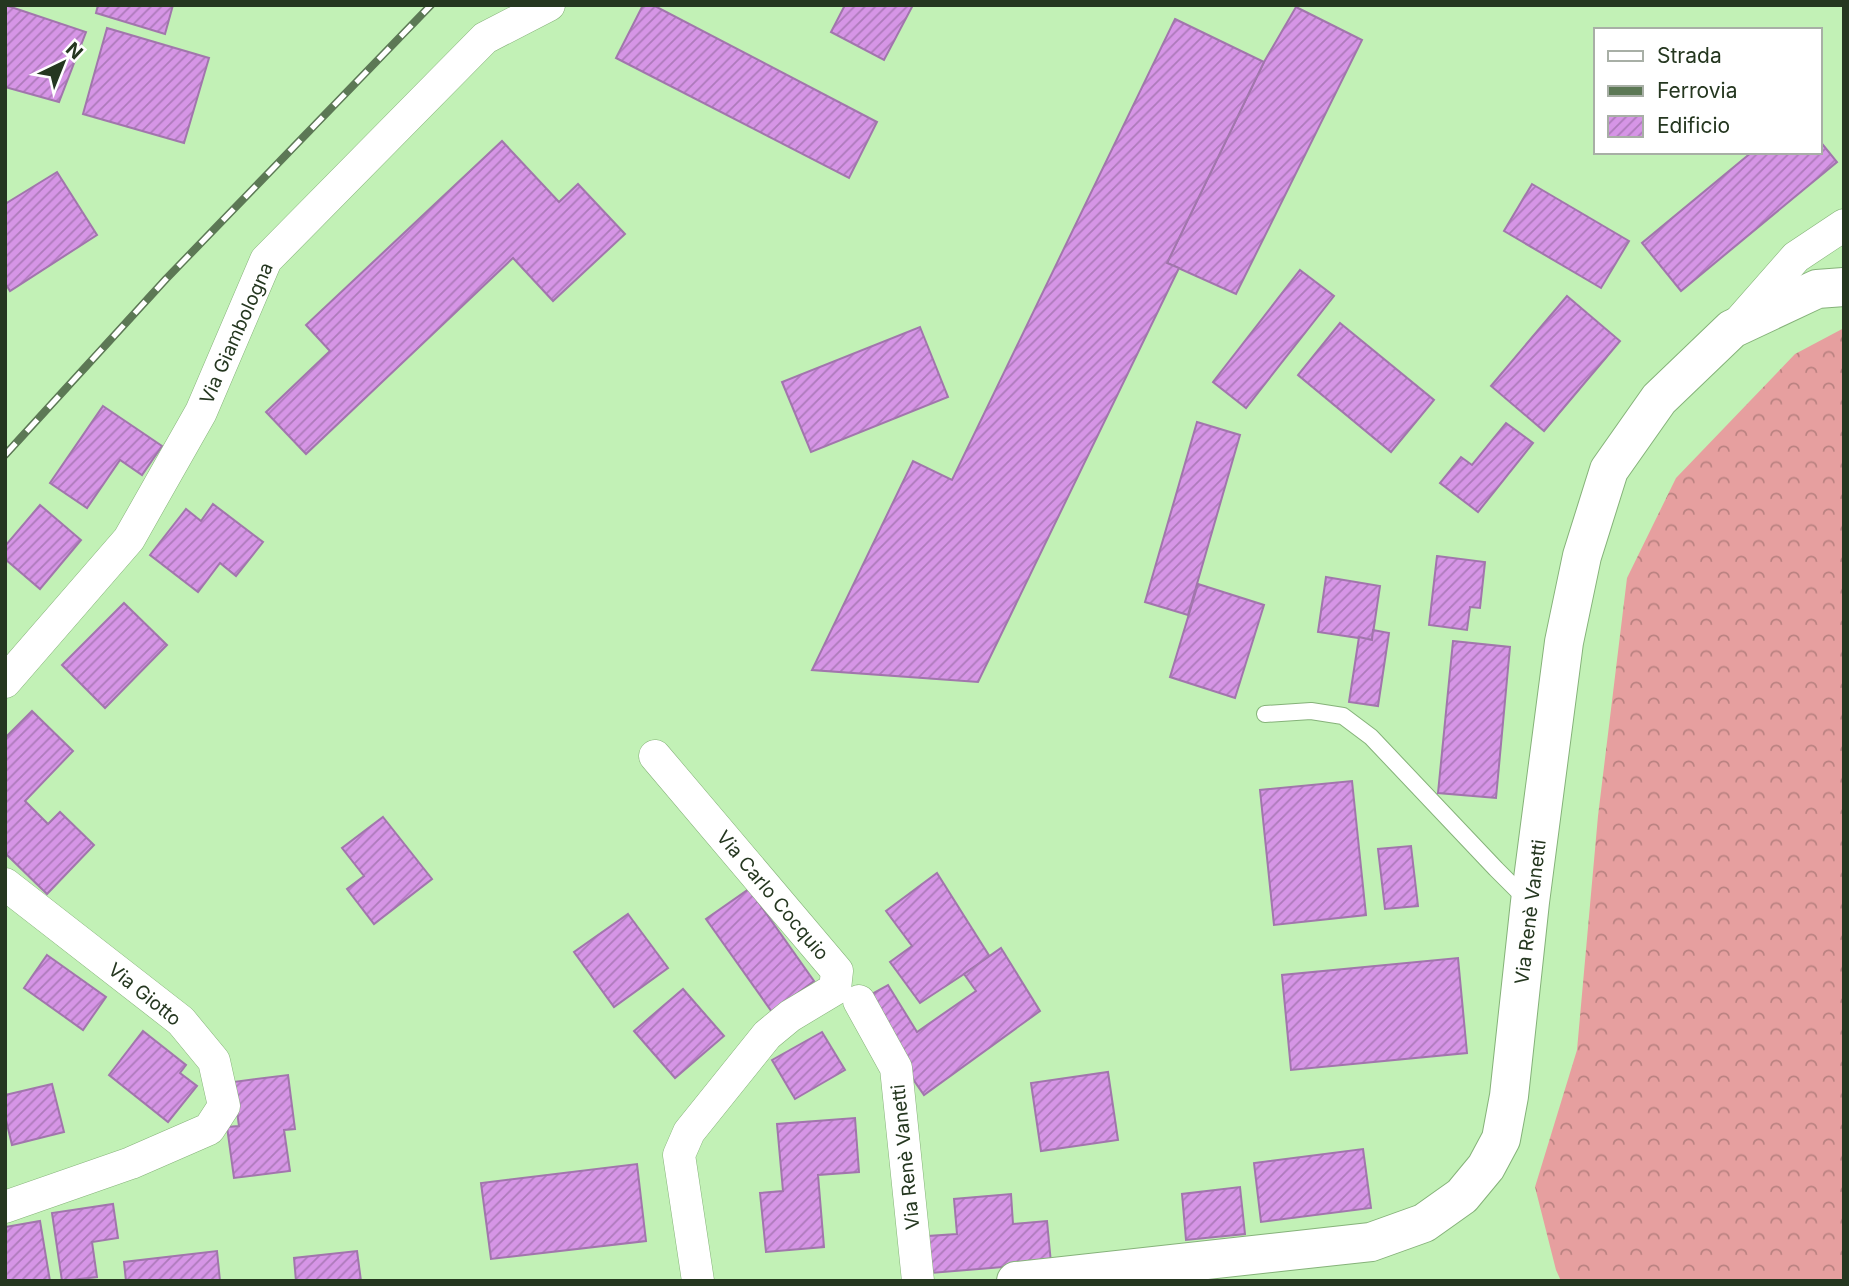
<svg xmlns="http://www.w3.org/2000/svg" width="1849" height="1286" viewBox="0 0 1849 1286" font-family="Inter,sans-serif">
<defs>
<pattern id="forest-crowns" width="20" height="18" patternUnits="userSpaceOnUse" patternTransform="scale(1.75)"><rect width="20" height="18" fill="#e69f9f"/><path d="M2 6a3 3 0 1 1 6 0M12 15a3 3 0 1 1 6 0" fill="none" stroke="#ba8281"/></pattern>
<pattern id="building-hatch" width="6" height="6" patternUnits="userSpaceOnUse" patternTransform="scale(1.75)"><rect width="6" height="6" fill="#d695e6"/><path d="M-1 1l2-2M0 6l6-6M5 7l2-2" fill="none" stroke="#ad7aba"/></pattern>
</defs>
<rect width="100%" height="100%" fill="#c2f1b6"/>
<polygon fill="url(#forest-crowns)" points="1844,328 1844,1281 1561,1281 1556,1270 1535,1187 1577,1050 1598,816 1627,578 1676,478 1795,354"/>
<g fill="url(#building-hatch)" stroke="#a176ac" stroke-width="2">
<polygon points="5,5 86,32 59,102 5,87"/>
<polygon points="98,5 173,5 165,34 96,13"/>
<polygon points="643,5 653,5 877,122 849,178 616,58"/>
<polygon points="845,5 913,5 884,60 831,32"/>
<polygon points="1296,7 1362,40 1236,294 1167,263 1264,62"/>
<polygon points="1175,19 1264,62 1167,263 1179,268 978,682 812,670 913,461 952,480"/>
<polygon points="107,28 209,58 184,143 83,114"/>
<polygon points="1819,140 1837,162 1681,291 1642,243 1752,152 1819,152"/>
<polygon points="502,141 559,202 578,184 625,234 553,301 513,258 306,454 266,412 330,351 306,325"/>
<polygon points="57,172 97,235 10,291 5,283 5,204"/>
<polygon points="1532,184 1629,241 1601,288 1504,231"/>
<polygon points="1300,270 1334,296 1246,408 1213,382"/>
<polygon points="1567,296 1620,341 1544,431 1491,386"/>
<polygon points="1340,323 1434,400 1391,452 1298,375"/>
<polygon points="920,327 948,397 811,452 782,382"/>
<polygon points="103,406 162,446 142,475 120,460 87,508 50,483"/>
<polygon points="1197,422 1240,435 1188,615 1145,602"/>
<polygon points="1506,423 1533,443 1478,512 1440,483 1461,457 1472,465"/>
<polygon points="213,504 263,542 236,576 220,563 198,592 150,555 186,509 201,521"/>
<polygon points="40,505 81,540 40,589 5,559 5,546"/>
<polygon points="1437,556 1485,562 1480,608 1470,607 1467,630 1429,625"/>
<polygon points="1326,577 1380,586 1372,640 1318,632"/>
<polygon points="1198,584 1264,605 1235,698 1170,677"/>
<polygon points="124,603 167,645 105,708 62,665"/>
<polygon points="1373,630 1389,633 1378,706 1349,702 1359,637 1372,640"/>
<polygon points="1453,641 1510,647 1496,798 1438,793"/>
<polygon points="32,711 73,751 25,801 48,824 60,812 94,845 47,894 5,853 5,738"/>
<polygon points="1352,781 1366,915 1274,925 1260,790"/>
<polygon points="383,817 432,879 374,924 347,889 364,876 342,848"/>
<polygon points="1411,846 1418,906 1385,909 1378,849"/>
<polygon points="937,873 990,957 920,1003 890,962 912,946 886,911"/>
<polygon points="749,889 814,981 772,1012 706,919"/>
<polygon points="628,914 668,968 614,1007 574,952"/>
<polygon points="1001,948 1040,1011 924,1095 859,1001 888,985 917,1032 976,991 964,974"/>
<polygon points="47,955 106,997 83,1030 24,988"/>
<polygon points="1458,958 1467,1053 1291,1070 1282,975"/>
<polygon points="683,989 724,1036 675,1078 634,1031"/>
<polygon points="143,1031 186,1065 180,1073 197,1086 168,1122 109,1075"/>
<polygon points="822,1032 845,1070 795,1099 772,1060"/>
<polygon points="1108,1072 1118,1140 1041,1151 1031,1083"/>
<polygon points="288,1075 295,1129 284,1130 290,1171 234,1178 227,1127 239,1126 233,1082"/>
<polygon points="52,1084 64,1132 12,1145 5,1116 5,1095"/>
<polygon points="855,1118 859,1172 818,1175 824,1247 766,1252 760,1193 783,1191 777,1124"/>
<polygon points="1363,1149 1371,1208 1261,1222 1254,1163"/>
<polygon points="637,1164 646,1241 491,1259 481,1183"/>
<polygon points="1240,1187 1245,1234 1186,1240 1182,1194"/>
<polygon points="1011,1194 1013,1224 1047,1221 1051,1263 931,1273 928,1236 957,1234 954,1199"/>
<polygon points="113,1204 118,1238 92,1242 97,1277 62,1281 52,1213"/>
<polygon points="40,1221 50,1281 5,1281 5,1227"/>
<polygon points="217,1251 220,1281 126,1281 124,1262"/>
<polygon points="357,1251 361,1281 296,1281 294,1258"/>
</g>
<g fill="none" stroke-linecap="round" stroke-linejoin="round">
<defs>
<polyline id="service" points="1265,714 1311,711 1343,716 1371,737 1496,869 1528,901"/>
<g id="minor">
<polyline points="1738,323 1796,257 1844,225"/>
<polyline points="5,682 129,539 201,412 266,260 485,38 549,5"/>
<polyline points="655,756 837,971 835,989 790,1016 767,1035 689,1132 679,1155 698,1281"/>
<polyline points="5,884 181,1021 214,1061 224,1106 209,1129 131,1163 5,1207"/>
<polyline points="859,1001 896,1068 918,1281"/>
</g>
<polyline id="tertiary" points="1016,1281 1371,1242 1424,1223 1462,1196 1486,1167 1501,1139 1509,1096 1530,902 1564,642 1582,556 1609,470 1659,399 1732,329 1817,289 1844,287"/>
</defs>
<use href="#service" stroke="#85b279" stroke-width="18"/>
<use href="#minor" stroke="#85b279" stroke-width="33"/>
<use href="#tertiary" stroke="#85b279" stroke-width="40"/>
<use href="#service" stroke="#fff" stroke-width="16"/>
<use href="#minor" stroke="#fff" stroke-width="32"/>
<use href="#tertiary" stroke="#fff" stroke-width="38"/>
<defs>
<polyline id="rail" points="5,455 166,279 431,5"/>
</defs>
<use href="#rail" stroke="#5c7855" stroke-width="8"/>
<use href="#rail" stroke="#fff" stroke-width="5" stroke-dasharray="16" stroke-linecap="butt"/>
</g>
<g text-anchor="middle" stroke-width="5" stroke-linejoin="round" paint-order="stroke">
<g font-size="19" fill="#253720" stroke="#fff">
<text transform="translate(236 333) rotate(-66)" y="7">Via Giambologna</text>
<text transform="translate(773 895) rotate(50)" y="7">Via Carlo Cocquio</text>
<text transform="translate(1530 912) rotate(-83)" y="7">Via Renè Vanetti</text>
<text transform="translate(145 994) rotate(39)" y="7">Via Giotto</text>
<text transform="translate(905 1157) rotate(-96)" y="7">Via Renè Vanetti</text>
</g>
</g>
<rect width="1849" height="1286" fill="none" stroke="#253720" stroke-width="14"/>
<rect x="1594" y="28" width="228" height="126" fill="#ffffff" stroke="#a8afa6" stroke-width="2"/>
<rect x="1608" y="51" width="35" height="10" fill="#ffffff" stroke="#a8afa6" stroke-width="2"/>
<text x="1657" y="63" font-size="21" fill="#253720">Strada</text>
<rect x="1608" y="86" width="35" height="10" fill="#5c7855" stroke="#a8afa6" stroke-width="2"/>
<text x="1657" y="98" font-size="21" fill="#253720">Ferrovia</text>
<rect x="1608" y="116" width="35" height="21" fill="url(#building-hatch)" stroke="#a8afa6" stroke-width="2"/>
<text x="1657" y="133" font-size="21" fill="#253720">Edificio</text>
<g transform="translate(63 63) rotate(43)" stroke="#ffffff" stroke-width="5" paint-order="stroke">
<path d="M0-5L12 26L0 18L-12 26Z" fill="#253720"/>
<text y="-10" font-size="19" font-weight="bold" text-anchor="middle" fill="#253720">N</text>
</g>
</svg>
